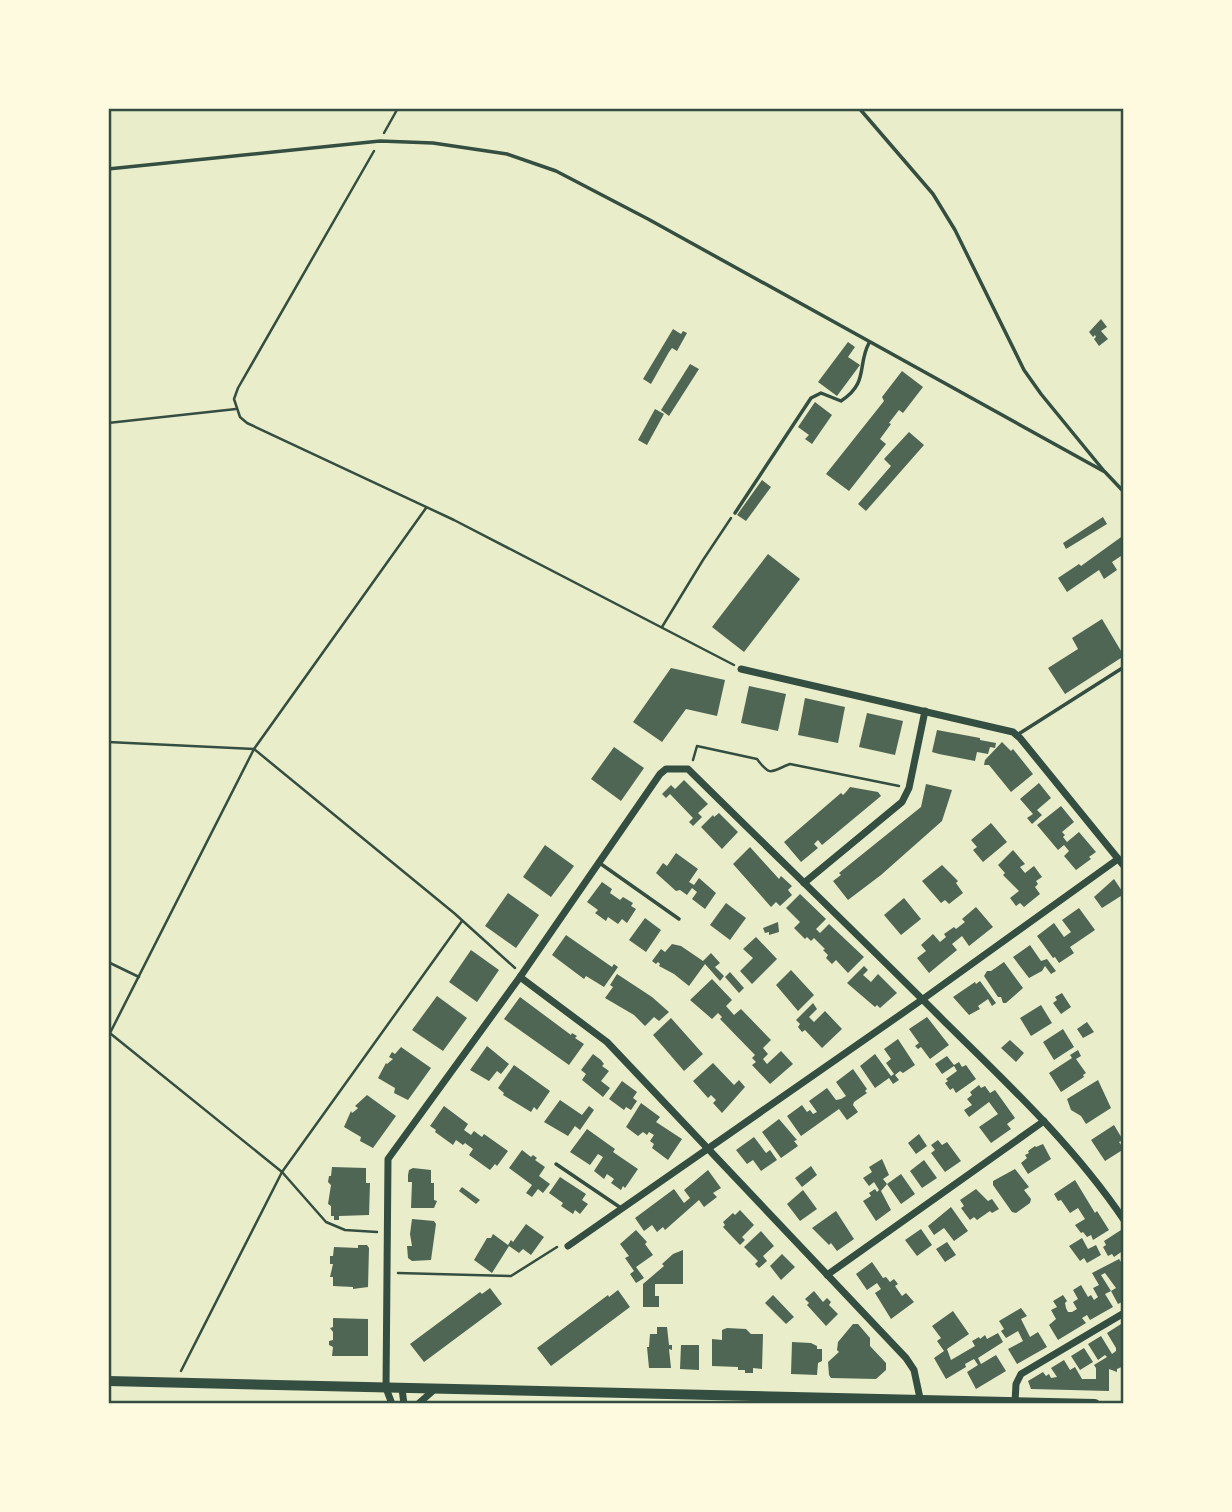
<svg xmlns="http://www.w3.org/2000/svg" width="1232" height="1512" viewBox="0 0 1232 1512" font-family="'Playfair Display',serif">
<rect width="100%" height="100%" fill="#e9edc9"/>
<g fill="#4f6655">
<polygon points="1101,319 1107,327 1101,331 1108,339 1099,346 1094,339 1096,337 1095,335 1093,337 1089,332"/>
<polygon points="673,329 681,334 683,331 687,333 677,351 672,348 669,352 651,384 643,379"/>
<polygon points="848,342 855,347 848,357 860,365 837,396 818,382"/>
<polygon points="690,364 699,369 669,416 661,410"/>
<polygon points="902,371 923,387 903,413 899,410 889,423 891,424 880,439 886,444 849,491 826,474 884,401 882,397"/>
<polygon points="815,402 832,415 812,444 805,439 809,435 798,427"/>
<polygon points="655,409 664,414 647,445 638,440"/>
<polygon points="909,432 924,445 866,511 858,504 891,466 884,459"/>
<polygon points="762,480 771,487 746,521 737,515"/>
<polygon points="1103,517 1107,524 1066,549 1063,543"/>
<polygon points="1124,535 1124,554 1112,562 1117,570 1104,579 1099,570 1067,592 1058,578 1079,564 1081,566"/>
<polygon points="768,554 800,579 744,652 712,627"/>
<polygon points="1102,619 1124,656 1065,694 1048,668 1078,649 1072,638"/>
<polygon points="671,668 725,680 717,716 686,709 662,742 633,722"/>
<polygon points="749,686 786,694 778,731 741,723"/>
<polygon points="805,698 845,707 838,743 798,735"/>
<polygon points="867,713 903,721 895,755 859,747"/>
<polygon points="937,730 980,738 980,740 996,743 995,748 990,747 988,754 977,752 975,761 939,754 932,752"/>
<polygon points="1002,742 1011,751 1013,749 1033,774 1011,792 989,765 984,765 985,760"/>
<polygon points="614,747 644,768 621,801 591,779"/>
<polygon points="684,780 708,804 698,813 702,817 693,826 689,822 693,818 670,794 666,798 662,794 671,785 675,789"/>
<polygon points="1039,783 1051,798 1037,810 1042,815 1032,824 1027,818 1033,814 1020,799"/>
<polygon points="926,784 952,790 942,821 881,875 848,900 833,881 841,875 839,873 921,807"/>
<polygon points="850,787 878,792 881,796 822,845 818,840 814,844 818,848 801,862 784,842 841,793 843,795 846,792"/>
<polygon points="1061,806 1074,822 1062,832 1065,835 1063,837 1067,842 1079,832 1096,852 1089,857 1091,859 1076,870 1064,856 1069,851 1064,845 1058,850 1037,825"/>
<polygon points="719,813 738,832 722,849 701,827 713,815 714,817"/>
<polygon points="991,823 1007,842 983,862 973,850 977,847 971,840"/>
<polygon points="545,845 574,866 551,897 523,877"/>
<polygon points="750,847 779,879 781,876 792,886 788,890 792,895 780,906 776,902 771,907 733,864"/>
<polygon points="1013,850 1025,864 1020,867 1025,873 1034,866 1042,877 1036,881 1038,884 1035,887 1040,894 1024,907 1020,903 1016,906 1010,898 1019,891 1003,875 1005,873 998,865"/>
<polygon points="676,853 698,869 689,882 694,885 699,878 716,893 705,909 692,899 697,892 692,888 687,895 680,890 676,891 656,873 663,863 667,866"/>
<polygon points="942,865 958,881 956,883 963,893 949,904 945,900 941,903 922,881"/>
<polygon points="1114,879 1124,894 1102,908 1094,897"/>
<polygon points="602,882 612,889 610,893 620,900 623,897 633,903 631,906 636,909 627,923 622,919 618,924 608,917 606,921 595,913 598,910 587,902"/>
<polygon points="508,893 539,915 516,948 485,926"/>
<polygon points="800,894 826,919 816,929 820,933 829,924 864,957 848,973 836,960 832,964 826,958 828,955 823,950 825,949 814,938 811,941 807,937 805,939 794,928 800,922 786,908"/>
<polygon points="904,898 921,919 901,935 884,915"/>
<polygon points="726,903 746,918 730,940 710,925"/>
<polygon points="976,907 993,927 969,946 962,936 952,944 957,950 929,973 917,958 926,951 921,945 933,934 940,942 946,937 944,934 954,927 956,929 965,922 962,919"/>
<polygon points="1079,908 1095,930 1070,947 1074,953 1059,963 1055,957 1053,958 1037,936 1054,923 1064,937 1071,932 1062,920"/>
<polygon points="645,918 661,930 646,952 629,940"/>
<polygon points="778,922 779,932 769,935 769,932 765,933 763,928"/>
<polygon points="566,935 612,967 614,964 618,967 604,987 586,976 584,979 552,955"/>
<polygon points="756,937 777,959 752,984 740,971 753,958 743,949"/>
<polygon points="672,944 681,946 703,961 711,953 720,963 715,967 724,976 720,981 705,964 689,986 674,974 659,966 660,964 658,962 656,964 652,961 661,949 665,952"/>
<polygon points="1030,945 1041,961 1047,959 1056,971 1051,974 1045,966 1042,971 1029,978 1013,957"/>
<polygon points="471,950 499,970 477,1002 449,982"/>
<polygon points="1004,962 1023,988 1006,1003 1003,1003 1001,997 998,997 984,976 987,971 991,971"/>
<polygon points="864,966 868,970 863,975 871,982 878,974 897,993 880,1008 877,1005 875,1007 847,983"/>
<polygon points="791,970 814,995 798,1011 776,985"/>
<polygon points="730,972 744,988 739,993 725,977"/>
<polygon points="617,974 652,997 669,1012 659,1021 654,1017 645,1026 634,1015 605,998 613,987 610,985"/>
<polygon points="712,979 732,1000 726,1006 734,1015 741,1009 771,1040 763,1048 768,1054 763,1059 767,1064 781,1051 793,1064 770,1084 752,1065 756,1062 752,1058 755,1055 720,1019 722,1017 718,1013 712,1019 690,1000"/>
<polygon points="980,981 996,1003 992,1006 988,999 978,1006 980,1009 969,1015 953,997 975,982 976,984"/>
<polygon points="1062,993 1071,1007 1061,1014 1053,1003 1057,1000 1055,997"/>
<polygon points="437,996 467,1018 443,1051 412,1030"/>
<polygon points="520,997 571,1035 572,1033 577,1036 575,1038 584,1044 569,1065 504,1019"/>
<polygon points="813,1003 817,1009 809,1017 814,1022 825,1011 842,1029 822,1048 805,1030 802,1032 798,1027 800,1024 796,1020"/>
<polygon points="1041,1005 1052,1023 1031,1036 1020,1018"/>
<polygon points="927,1017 949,1045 930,1059 921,1047 918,1049 915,1046 919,1043 909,1029"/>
<polygon points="671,1018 703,1054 684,1071 653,1035"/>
<polygon points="1087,1022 1094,1032 1083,1038 1077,1029"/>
<polygon points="1063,1029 1074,1047 1054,1060 1043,1042"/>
<polygon points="898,1039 915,1065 903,1073 900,1071 895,1075 899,1080 893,1084 889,1078 875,1088 860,1066 875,1054 891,1076 894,1074 886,1063 891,1059 884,1049"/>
<polygon points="1010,1040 1024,1053 1016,1062 1001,1048"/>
<polygon points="487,1046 509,1064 501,1074 497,1071 489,1081 470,1070"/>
<polygon points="401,1047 431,1068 408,1100 394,1093 395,1088 378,1078 386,1063 387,1064 393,1059 389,1057 392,1052 395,1054"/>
<polygon points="1078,1050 1081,1056 1076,1059 1086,1073 1083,1075 1084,1077 1061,1092 1049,1073 1072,1058 1070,1055"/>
<polygon points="593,1054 601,1060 604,1064 602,1066 609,1071 601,1081 610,1088 603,1097 582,1080 586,1074 581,1070"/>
<polygon points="947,1056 954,1065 959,1062 962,1067 966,1065 976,1079 956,1093 953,1088 950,1090 945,1083 948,1081 946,1079 957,1071 954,1066 942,1074 935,1064"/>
<polygon points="713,1063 734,1085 739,1080 745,1087 722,1113 713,1103 716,1100 711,1095 708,1098 693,1081"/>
<polygon points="514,1065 550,1091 537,1110 534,1107 531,1112 503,1095 504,1093 498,1088"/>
<polygon points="853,1069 867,1089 865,1091 867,1093 854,1102 853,1105 858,1112 847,1120 839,1109 801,1136 787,1116 802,1105 807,1112 810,1110 813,1114 817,1112 809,1101 827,1088 836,1100 841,1099 846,1096 836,1082"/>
<polygon points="1098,1080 1111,1108 1086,1124 1081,1116 1071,1110 1067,1099"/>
<polygon points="622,1081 637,1092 633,1098 637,1101 631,1110 626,1107 624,1110 609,1099"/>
<polygon points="979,1085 981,1088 985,1086 990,1093 995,1090 1015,1118 1007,1124 1011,1129 991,1143 979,1127 998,1114 989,1102 969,1117 964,1110 972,1105 967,1099 972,1095 970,1092"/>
<polygon points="367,1095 396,1116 373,1148 360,1141 361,1137 344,1127 351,1111 352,1113 356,1110 358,1108 355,1106"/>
<polygon points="560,1100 582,1115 589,1106 594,1110 580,1130 575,1126 568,1136 544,1122"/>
<polygon points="641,1103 660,1117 656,1122 682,1139 668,1160 652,1148 654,1144 650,1141 654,1135 649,1132 647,1135 643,1132 638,1136 626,1127"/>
<polygon points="444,1106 468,1124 464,1130 471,1135 474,1131 482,1137 484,1134 508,1151 497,1166 495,1164 490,1170 469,1155 473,1149 465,1143 463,1145 456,1140 453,1145 435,1132 436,1130 430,1126"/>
<polygon points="779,1119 797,1140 794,1141 798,1146 781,1158 762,1132"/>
<polygon points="1114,1125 1123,1140 1119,1142 1124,1149 1105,1161 1091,1140"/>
<polygon points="587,1129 615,1149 613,1152 638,1169 625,1188 623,1186 621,1190 611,1183 614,1179 607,1174 604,1179 594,1171 603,1157 598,1154 590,1165 570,1152"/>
<polygon points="919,1134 927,1146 916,1154 908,1143"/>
<polygon points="754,1137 766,1153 770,1150 777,1160 761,1171 753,1160 747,1164 736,1150"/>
<polygon points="938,1140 942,1145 947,1142 961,1161 945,1172 931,1153 935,1150 931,1145"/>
<polygon points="1043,1144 1051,1159 1028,1174 1021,1163 1027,1158 1025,1155 1029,1153 1028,1151 1035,1146 1036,1147"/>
<polygon points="522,1150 531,1157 533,1155 537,1158 535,1160 545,1167 539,1176 550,1184 543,1193 538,1189 532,1197 526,1193 532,1185 509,1168"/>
<polygon points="882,1159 889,1175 883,1179 887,1184 901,1174 915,1194 901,1204 887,1184 881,1191 891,1210 876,1221 863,1201 871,1196 869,1193 875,1189 877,1192 879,1190 874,1182 869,1186 863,1178 872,1172 869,1167"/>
<polygon points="924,1160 937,1178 922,1188 910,1171"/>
<polygon points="811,1166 817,1175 802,1187 795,1178"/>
<polygon points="332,1167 366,1168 366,1183 370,1183 369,1215 339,1216 339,1220 334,1220 334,1216 331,1216 331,1206 328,1204 331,1185 328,1182 329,1176 331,1176"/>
<polygon points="413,1168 431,1170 431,1183 434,1183 434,1200 437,1201 434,1208 411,1208 412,1182 408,1182 408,1175 409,1170"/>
<polygon points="1015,1169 1029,1187 1024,1190 1031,1199 1030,1203 1016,1213 1012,1212 993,1185 993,1181"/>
<polygon points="708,1170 721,1188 713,1193 717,1197 704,1207 699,1200 665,1230 663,1227 657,1232 652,1225 644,1231 635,1218 674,1189 684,1203 690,1198 684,1190"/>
<polygon points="560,1177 586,1194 582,1200 588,1204 580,1214 575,1210 573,1214 561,1206 563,1203 549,1193"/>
<polygon points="1075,1180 1095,1213 1097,1211 1109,1230 1093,1240 1091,1235 1087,1237 1083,1232 1081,1233 1075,1225 1085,1219 1078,1208 1070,1213 1061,1200 1058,1201 1054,1194"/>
<polygon points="462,1187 480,1200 476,1204 459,1191"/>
<polygon points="976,1189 988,1201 992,1199 999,1209 992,1213 990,1211 977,1220 974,1217 970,1220 961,1208 964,1206 960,1200"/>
<polygon points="803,1190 817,1209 800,1221 787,1204"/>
<polygon points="951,1207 968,1231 954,1241 944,1228 934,1235 928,1226"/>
<polygon points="740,1210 754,1225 742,1237 745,1240 740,1245 723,1227 725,1225 723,1222 733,1213 735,1215"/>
<polygon points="836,1211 854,1239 837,1251 831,1243 829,1245 812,1228"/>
<polygon points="412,1219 434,1221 436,1224 431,1260 412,1261 408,1258 407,1246 412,1246 410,1234"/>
<polygon points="526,1224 544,1237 531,1255 523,1249 519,1253 509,1246 492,1273 474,1260 487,1238 491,1238 493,1234 508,1245 511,1240 513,1242"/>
<polygon points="921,1229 932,1245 917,1256 905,1240"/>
<polygon points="636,1230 647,1242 645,1244 653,1255 636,1267 644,1278 636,1283 630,1274 634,1271 625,1258 629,1256 620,1244"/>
<polygon points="1121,1230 1124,1235 1124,1250 1114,1257 1112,1254 1108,1256 1103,1247 1106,1245 1104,1241"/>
<polygon points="761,1231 774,1246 763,1256 767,1261 759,1268 755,1264 758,1261 744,1247"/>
<polygon points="1082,1238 1088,1249 1096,1245 1101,1255 1087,1263 1084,1258 1080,1261 1069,1246"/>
<polygon points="947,1242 956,1255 945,1262 936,1249"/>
<polygon points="358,1245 367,1245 369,1248 368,1287 353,1289 353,1287 333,1286 333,1277 330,1277 333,1264 330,1264 330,1256 333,1256 334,1247 358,1248"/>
<polygon points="683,1250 683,1284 655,1284 655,1296 659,1296 659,1307 643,1307 643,1284 664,1266 662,1264 673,1254"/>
<polygon points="782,1254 795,1267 781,1280 770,1266"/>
<polygon points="1119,1259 1124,1266 1124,1301 1118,1304 1111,1291 1116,1288 1105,1273 1101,1275 1111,1291 1105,1294 1113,1307 1090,1320 1087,1315 1082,1318 1086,1323 1058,1340 1049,1325 1056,1319 1051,1310 1057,1307 1053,1301 1063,1295 1067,1301 1065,1303 1066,1308 1068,1312 1072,1312 1077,1309 1073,1302 1078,1299 1073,1290 1081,1285 1088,1297 1091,1295 1094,1300 1098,1297 1093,1288 1099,1285 1092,1273"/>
<polygon points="872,1262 883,1278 886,1277 890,1282 894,1279 898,1284 895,1286 902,1296 906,1293 914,1302 891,1319 875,1293 881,1289 877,1283 867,1290 856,1274"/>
<polygon points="490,1288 502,1304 424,1362 410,1344 480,1292 482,1294"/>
<polygon points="618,1290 630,1307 551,1366 537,1348 608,1295 609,1297"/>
<polygon points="814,1291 823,1302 827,1298 831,1302 829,1305 838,1314 826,1326 807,1305 809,1303 805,1299"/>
<polygon points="773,1295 794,1317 786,1324 765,1303"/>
<polygon points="1021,1308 1027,1316 1021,1319 1030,1337 1038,1332 1047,1347 1017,1364 1008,1349 1023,1341 1018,1331 1006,1338 1001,1331 1004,1329 999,1321"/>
<polygon points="953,1311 969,1334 947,1349 951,1360 975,1346 972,1341 979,1337 980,1339 985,1335 987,1339 998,1333 1003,1342 978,1358 981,1364 996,1355 1006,1371 976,1389 967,1372 978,1365 974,1359 965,1364 966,1367 946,1379 934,1358 944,1351 937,1341 941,1338 932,1326"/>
<polygon points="333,1318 368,1319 368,1356 332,1356 333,1347 329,1345 329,1341 333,1340 333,1332 330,1328 333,1327"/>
<polygon points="853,1324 858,1324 870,1338 870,1346 886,1363 886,1370 876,1379 831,1378 829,1375 828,1362 839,1352 837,1350 838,1342"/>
<polygon points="1121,1324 1124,1328 1124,1366 1117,1369 1117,1372 1109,1369 1109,1391 1031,1389 1028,1381 1043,1372 1046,1376 1049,1374 1051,1378 1057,1377 1051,1368 1064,1360 1070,1370 1075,1367 1082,1379 1096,1379 1096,1368 1094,1365 1107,1357 1105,1355 1098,1360 1088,1344 1101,1336 1112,1354 1116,1351 1116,1348 1107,1333"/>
<polygon points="657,1327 667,1327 669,1345 672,1345 672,1350 669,1349 671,1368 649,1368 647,1347 649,1347 650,1334 657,1334"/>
<polygon points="727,1328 746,1329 751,1334 763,1334 762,1369 753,1368 753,1373 745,1373 745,1370 738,1370 738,1367 712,1366 712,1339 722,1340 722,1330"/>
<polygon points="792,1342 811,1343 817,1346 817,1349 822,1349 822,1361 818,1363 817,1375 791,1374"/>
<polygon points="681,1345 699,1345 699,1370 680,1369"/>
<polygon points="1084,1348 1093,1362 1080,1370 1071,1356"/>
</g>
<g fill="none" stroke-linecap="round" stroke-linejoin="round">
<g stroke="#344e41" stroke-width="2.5">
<polyline points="384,133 398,108"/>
<polyline points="374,151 238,388 234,399 240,417 247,423 454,520 734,665"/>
<polyline points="108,423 236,409"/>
<polyline points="662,627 703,560 731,518"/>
<polyline points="108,742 254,749 454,913 515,968"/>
<path d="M 693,760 L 697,746 L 757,759 C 771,778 771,771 790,764 L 899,786"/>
<polyline points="108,962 139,977"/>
<polyline points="111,1034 282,1172 326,1222 345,1230 377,1232"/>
<polyline points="108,1037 254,749 426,508"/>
<polyline points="398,1273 511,1276 557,1247"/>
<polyline points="181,1371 282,1172 462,921"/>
</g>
<g stroke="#344e41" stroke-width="3.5">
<polyline points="859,108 933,194 955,230 1024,370 1041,394 1104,471"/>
<polyline points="108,169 380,141 433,143 507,154 556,171 648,219 1105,472 1124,492"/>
<path d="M 735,513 L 811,398 L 821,393 L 841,401 C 869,383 857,365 869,343"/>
<polyline points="1017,735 1124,667"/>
<polyline points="601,864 679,919"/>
<polyline points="556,1164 621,1208"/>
</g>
<g stroke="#344e41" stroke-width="7">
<polyline points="741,669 1013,732 1020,738 1124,866"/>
<polyline points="804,883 902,802 909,788 925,711"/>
<polyline points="520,977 607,1042 906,1358 914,1370 921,1403"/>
<polyline points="568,1246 923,999 1118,859"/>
<polyline points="827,1275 1044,1121"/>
<polyline points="402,1389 404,1404"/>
<polyline points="1015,1402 1016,1384 1021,1374 1124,1313"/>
<path d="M 392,1404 L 386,1388 L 388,1159 L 520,977 L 660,774 L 666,769 L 688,769 C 774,854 861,938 946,1023 C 1009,1085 1074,1146 1124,1220"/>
<polyline points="418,1404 435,1389"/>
</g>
<polyline stroke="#344e41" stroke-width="10" points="108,1381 1095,1404"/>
</g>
<rect width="1232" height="1512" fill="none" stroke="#fefae0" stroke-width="220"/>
<rect x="110" y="110" width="1012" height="1292" fill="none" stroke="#344e41" stroke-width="2.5"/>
</svg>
